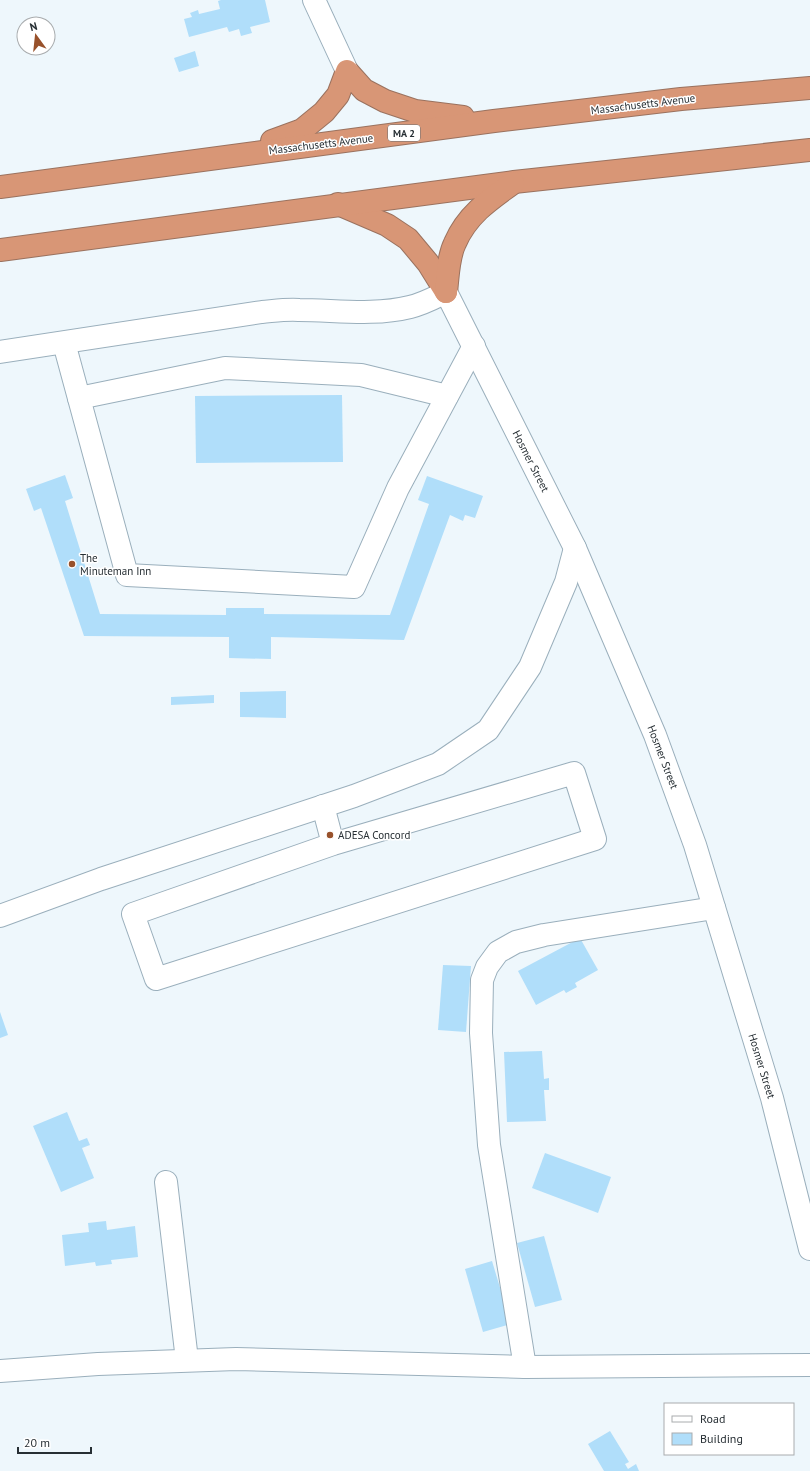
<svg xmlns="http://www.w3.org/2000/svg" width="810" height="1471" viewBox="0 0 810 1471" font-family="'PT Sans',sans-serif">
<rect width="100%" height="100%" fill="#eef7fc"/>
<g fill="#b0defa">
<polygon points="221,0 265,0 270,22 250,27 252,33 241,36 239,29 229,32 227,27 189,37 184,19 192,17 190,13 198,10 199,14 220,9 218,1"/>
<polygon points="195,51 199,66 179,72 174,58"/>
<polygon points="342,395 343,462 196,463 195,396"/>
<polygon points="65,475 73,498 65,501 100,614 226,615 226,608 264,608 264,614 390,615 429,504 418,500 427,476 483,496 475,518 465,515 463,521 450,515 404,640 271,637 271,659 229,658 229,637 84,636 41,508 34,511 26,489"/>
<polygon points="286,691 286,718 240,717 240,692"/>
<polygon points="214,695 214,703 171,705 171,697"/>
<polygon points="580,938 598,970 575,983 577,987 566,993 564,990 536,1005 518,971"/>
<polygon points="443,965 471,966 466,1032 438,1030"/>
<polygon points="0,1012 8,1035 0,1038"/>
<polygon points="542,1051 544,1079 549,1078 549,1090 544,1090 546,1121 507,1122 504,1052"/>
<polygon points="67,1112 79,1141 87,1138 90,1145 82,1148 94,1178 61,1192 33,1126"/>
<polygon points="545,1153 611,1177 598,1213 532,1188"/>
<polygon points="106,1221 107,1230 135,1226 138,1257 111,1260 112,1264 96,1266 95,1262 65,1266 62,1235 89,1232 88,1223"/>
<polygon points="544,1236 562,1300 535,1307 517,1243"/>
<polygon points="492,1261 511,1324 483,1332 465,1269"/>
<polygon points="610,1431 629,1462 625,1464 628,1469 636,1464 639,1471 604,1471 588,1444"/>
</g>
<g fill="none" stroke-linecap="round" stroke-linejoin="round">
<defs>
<g id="minor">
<polyline points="314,0 347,71"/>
<polyline points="64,343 127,575 354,587 398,488 474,346"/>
<path d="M 0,352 L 262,312 C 274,311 287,309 299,310 C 335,310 374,316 410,307 C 423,304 434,298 446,292 L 575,548 L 655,735 L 695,845 L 772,1098 L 810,1249"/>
<polyline points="79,398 225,368 361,375 447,396"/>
<polyline points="323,806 333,844 133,914 156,979 595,839 574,773 333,844"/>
<polyline points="0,916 101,879 354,796 438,764 488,730 530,667 566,582 575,548"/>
<polyline points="166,1182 187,1360"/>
<polyline points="525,1367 810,1365"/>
<polyline points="0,1371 98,1364 236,1359 525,1367 489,1145 481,1033 482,980 487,967 498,952 516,942 544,935 714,908"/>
</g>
<g id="highway">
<polyline points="272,141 302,130 324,112 338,95 347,71 364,90 385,101 415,111 463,117"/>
<polyline points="0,187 494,121 681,99 810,88"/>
<polyline points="338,204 387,225 408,239 428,263 446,292"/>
<polyline points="0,250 514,182 810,150"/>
<path d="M 446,292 C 448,276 448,257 455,243 C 467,215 489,200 513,183"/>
</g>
</defs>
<use href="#minor" stroke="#9aafbc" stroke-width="24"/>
<use href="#highway" stroke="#9a725f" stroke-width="24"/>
<use href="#minor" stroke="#fff" stroke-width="22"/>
<use href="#highway" stroke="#d89676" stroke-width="22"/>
</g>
<g fill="#98512b" stroke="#fff" stroke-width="1.5">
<circle cx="72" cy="564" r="4"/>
<circle cx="330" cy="835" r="4"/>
</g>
<g text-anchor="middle" stroke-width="3" stroke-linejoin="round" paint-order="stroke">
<rect fill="#fff" stroke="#686d71" stroke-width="1" x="388" y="125" width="32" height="16" rx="3"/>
<g font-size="10" font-weight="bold" fill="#272f34">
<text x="404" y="137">MA 2</text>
</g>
<g font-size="11" fill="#272f34" stroke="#fff">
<text transform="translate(643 104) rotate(-7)" y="4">Massachusetts Avenue</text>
<text transform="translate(321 144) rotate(-7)" y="4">Massachusetts Avenue</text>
<text transform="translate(531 461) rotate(63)" y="4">Hosmer Street</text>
<text transform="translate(663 757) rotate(69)" y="4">Hosmer Street</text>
<text transform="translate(762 1066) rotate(73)" y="4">Hosmer Street</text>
</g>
<g font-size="11" fill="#272f34" stroke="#fff" text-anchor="start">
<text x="80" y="562">The<tspan x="80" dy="13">Minuteman Inn</tspan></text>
<text x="338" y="839">ADESA Concord</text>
</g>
</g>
<rect x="664" y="1403" width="130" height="52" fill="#ffffff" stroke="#a9acae"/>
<rect x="672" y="1416" width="20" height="6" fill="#ffffff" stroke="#a9acae"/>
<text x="700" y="1423" font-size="12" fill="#272f34">Road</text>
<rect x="672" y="1433" width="20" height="12" fill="#b0defa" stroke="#a9acae"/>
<text x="700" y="1443" font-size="12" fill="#272f34">Building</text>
<g transform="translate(36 36) rotate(345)"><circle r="19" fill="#ffffff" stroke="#a9acae"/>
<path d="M0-3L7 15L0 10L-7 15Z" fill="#98512b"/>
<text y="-6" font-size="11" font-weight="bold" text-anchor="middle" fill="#272f34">N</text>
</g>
<path d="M18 1447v6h73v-6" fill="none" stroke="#272f34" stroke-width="2"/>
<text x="24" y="1447" font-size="12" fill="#272f34" stroke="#ffffff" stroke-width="3" paint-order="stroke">20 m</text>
</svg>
